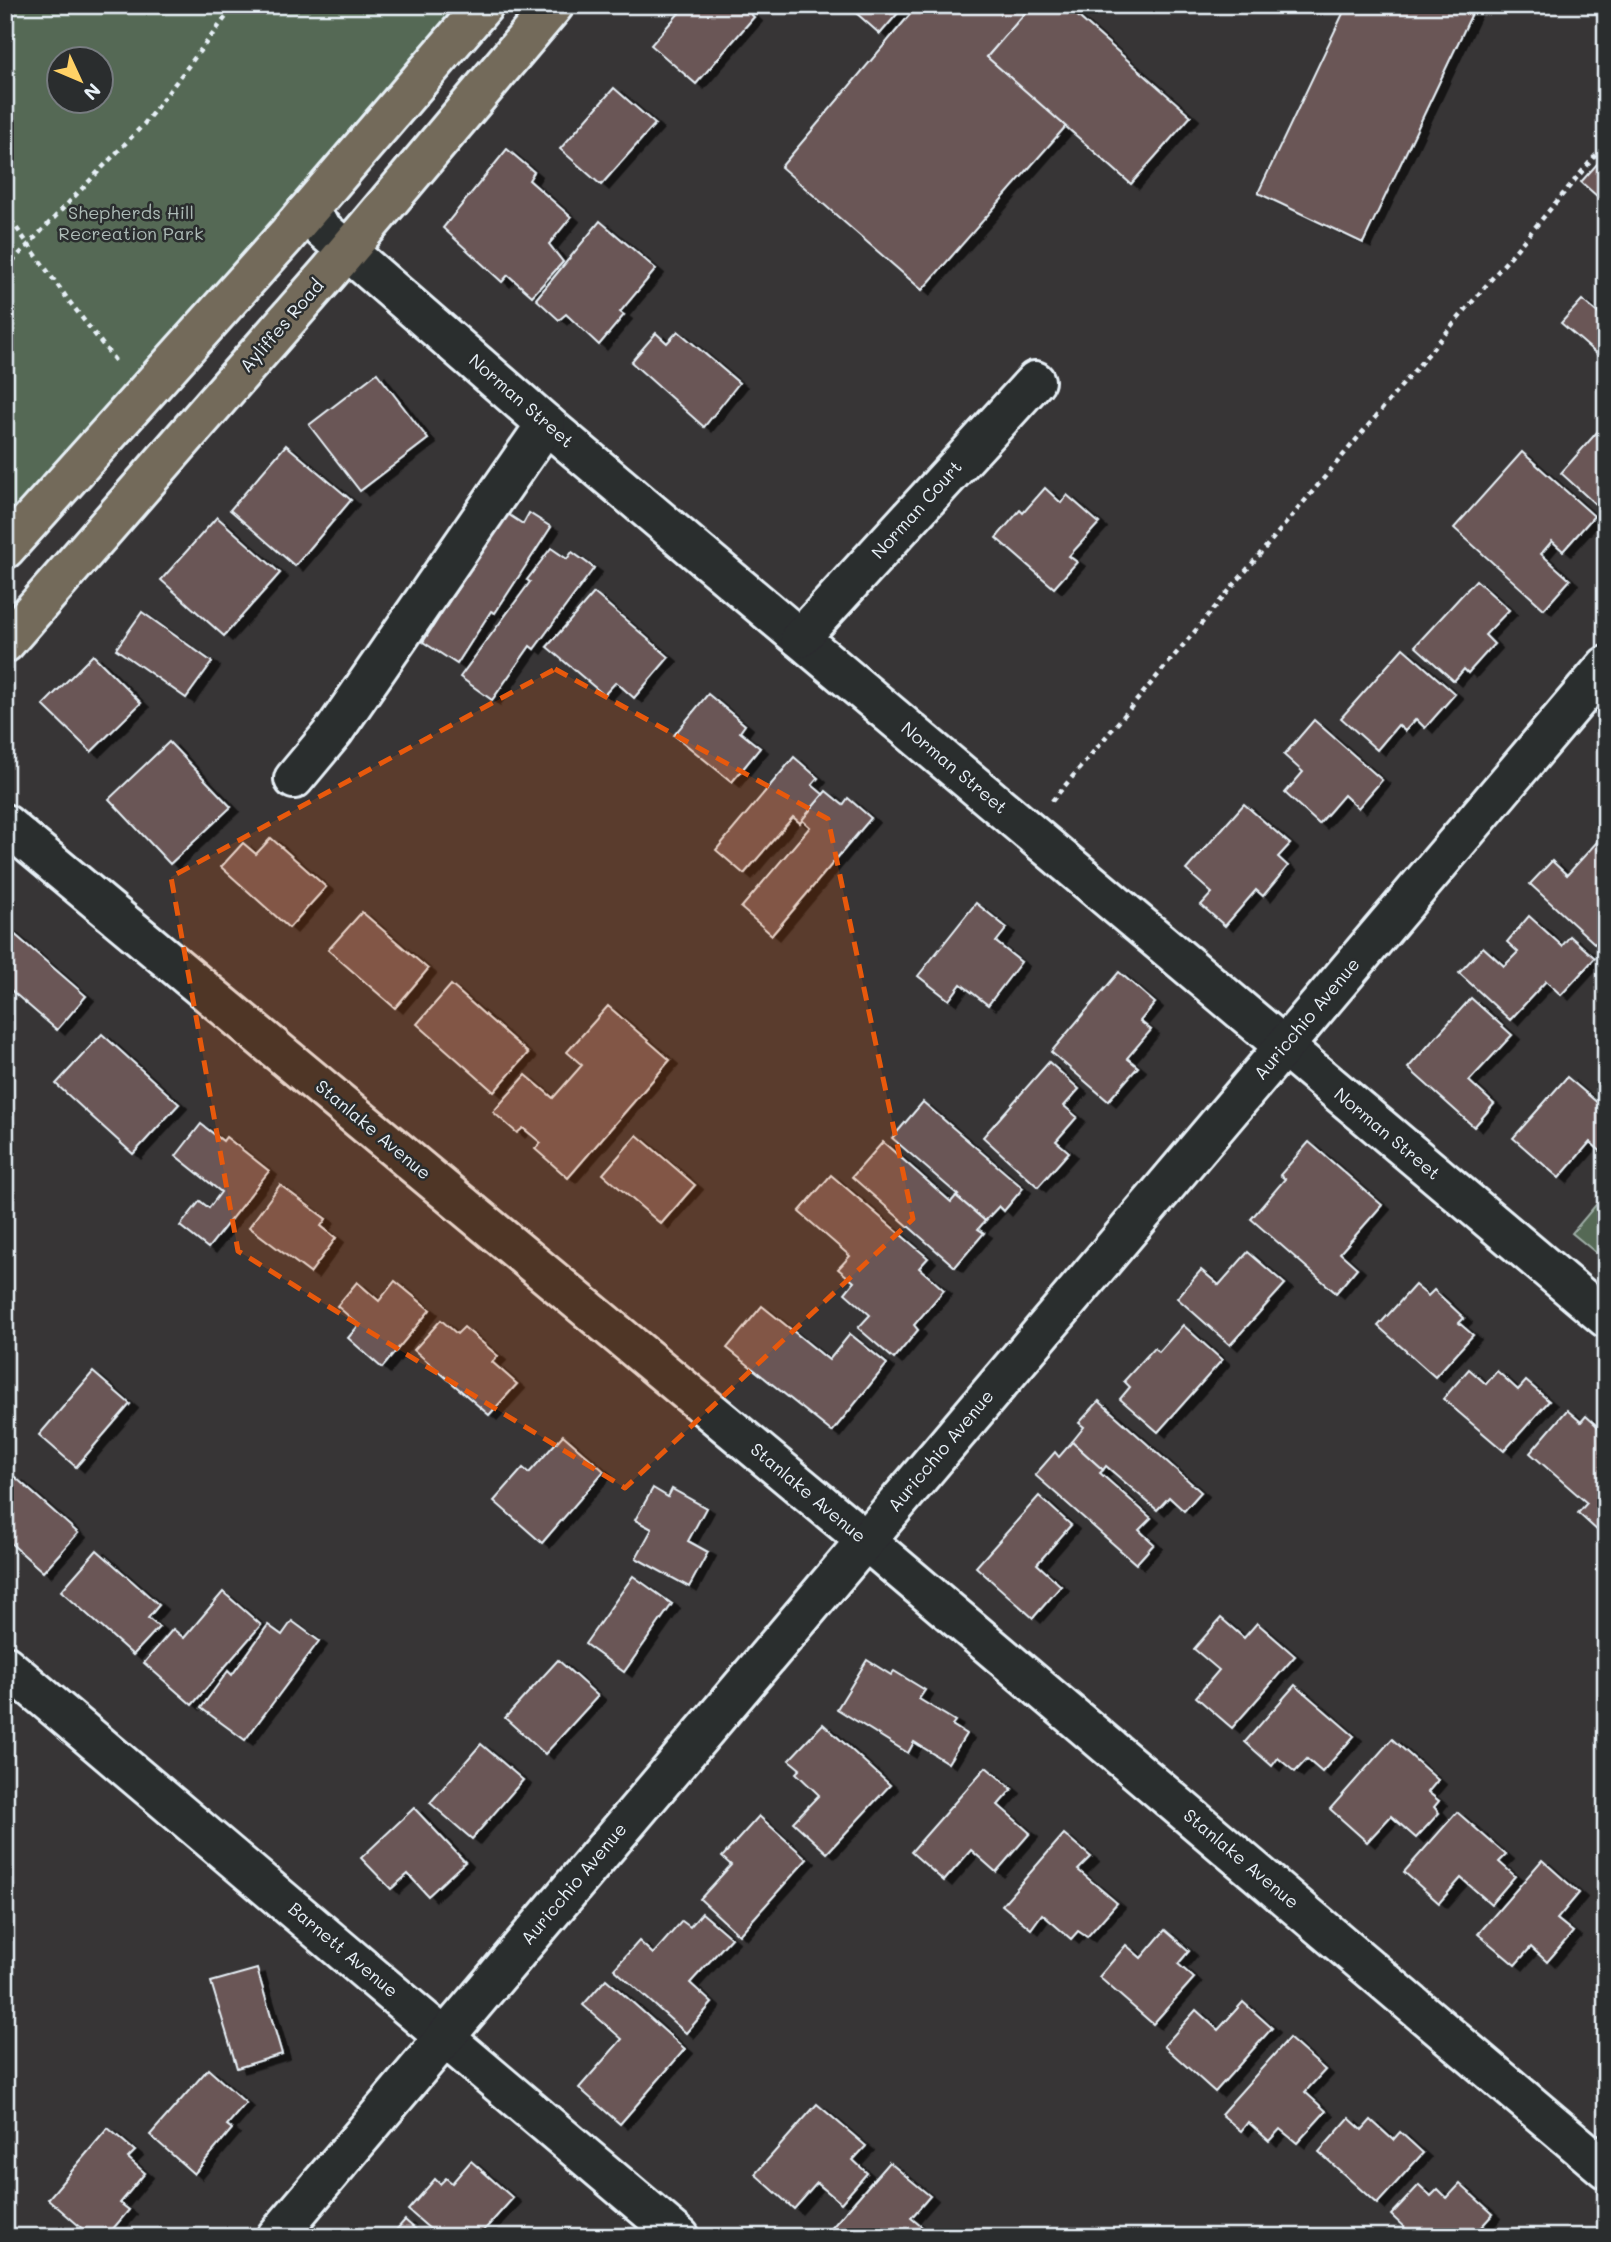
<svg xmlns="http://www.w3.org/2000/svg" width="1611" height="2242" viewBox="0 0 1611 2242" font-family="Mali,sans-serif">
<defs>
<filter id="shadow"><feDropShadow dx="8" dy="4.5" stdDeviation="0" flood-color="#0009"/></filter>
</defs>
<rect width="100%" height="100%" fill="#373536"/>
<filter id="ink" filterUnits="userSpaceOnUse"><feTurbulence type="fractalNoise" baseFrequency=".0143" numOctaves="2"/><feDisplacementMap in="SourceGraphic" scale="14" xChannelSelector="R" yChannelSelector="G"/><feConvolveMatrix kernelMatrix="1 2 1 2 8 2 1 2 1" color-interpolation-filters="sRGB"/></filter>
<g filter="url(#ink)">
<g fill="#546955" stroke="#9eada6" stroke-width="2" fill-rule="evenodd">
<path d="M 5,5 L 484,5 L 5,549 ZM 60,60 L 102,60 L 102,102 L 60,102 Z"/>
<polygon points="1606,1193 1606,1261 1572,1233"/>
</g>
<g fill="#6a5756" stroke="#e8f1f8" stroke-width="2" filter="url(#shadow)">
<polygon points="686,5 741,5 754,17 696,84 651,45"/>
<polygon points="847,5 905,5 880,34"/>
<polygon points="918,5 1032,5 987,57 1066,126 922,290 781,167"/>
<polygon points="1032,5 1065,5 1191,116 1131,184 987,57"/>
<polygon points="1347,5 1476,5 1363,243 1258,193"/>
<polygon points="614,88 655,124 601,185 560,149"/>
<polygon points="507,149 534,172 529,180 571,217 549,244 563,262 532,296 508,275 502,282 443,228"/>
<polygon points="1606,154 1606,204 1581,182"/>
<polygon points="600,221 656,269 620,312 624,315 599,345 566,314 559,320 536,299"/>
<polygon points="1582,300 1606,320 1606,362 1561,323"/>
<polygon points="678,331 739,383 704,427 631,362 656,333 667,343"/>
<polygon points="377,373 428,439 360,491 309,425"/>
<polygon points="1606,422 1606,512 1605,513 1561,473"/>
<polygon points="286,445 351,500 295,566 230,510"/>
<polygon points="1522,452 1594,516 1563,551 1552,541 1541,554 1570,580 1544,609 1454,528"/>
<polygon points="1045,488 1061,503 1067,495 1099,523 1069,556 1077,562 1054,588 996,538 1020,510 1023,513"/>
<polygon points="503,511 523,524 529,513 551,527 495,613 491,611 457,664 423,642 482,551 479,549"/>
<polygon points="217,517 280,573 224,636 161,580"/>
<polygon points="551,548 567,559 572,552 594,568 534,649 530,646 492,700 460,677 530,582 527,580"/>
<polygon points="1476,580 1509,610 1485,635 1494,644 1468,673 1464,669 1454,681 1415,646"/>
<polygon points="594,593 669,657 634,698 616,682 604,695 547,647"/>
<polygon points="142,612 212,662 186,698 116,649"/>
<polygon points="1403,648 1455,694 1425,728 1416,719 1405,731 1398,725 1377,750 1341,718"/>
<polygon points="93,655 141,703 91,752 43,705"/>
<polygon points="708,694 745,725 740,732 760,748 732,782 674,735"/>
<polygon points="1314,720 1382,780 1358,808 1344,795 1319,824 1285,793 1303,772 1284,755"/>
<polygon points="169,742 231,807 170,864 109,799"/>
<polygon points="794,757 818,778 812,785 824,795 800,823 793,817 744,874 716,850"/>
<polygon points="826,791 843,805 848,798 871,818 772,935 741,908 810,827 802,820"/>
<polygon points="1244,804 1290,844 1278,857 1288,866 1263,896 1256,890 1225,926 1201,905 1212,893 1186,870"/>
<polygon points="1606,832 1606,954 1530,884 1552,861 1567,875"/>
<polygon points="271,838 326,887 289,928 221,867 243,843 256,854"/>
<polygon points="976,903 1007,928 996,942 1021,962 988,1005 961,984 949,1000 918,976"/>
<polygon points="362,912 428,969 395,1008 328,950"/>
<polygon points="1529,916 1562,946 1570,936 1595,958 1561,995 1546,981 1510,1020 1459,973 1483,947 1504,966 1518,952 1507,942"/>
<polygon points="5,926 86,996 57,1030 5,985"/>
<polygon points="1119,972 1155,1003 1140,1021 1151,1030 1127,1058 1138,1067 1108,1101 1051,1052"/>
<polygon points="451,985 528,1053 494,1092 417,1024"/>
<polygon points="1471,998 1512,1035 1469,1081 1494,1104 1474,1127 1408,1068"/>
<polygon points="608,1006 670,1060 568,1178 535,1149 541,1143 523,1128 517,1133 493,1112 526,1075 553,1098 582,1065 567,1052"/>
<polygon points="102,1034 179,1104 133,1154 56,1084"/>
<polygon points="1049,1062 1079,1089 1064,1106 1077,1117 1056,1141 1069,1152 1038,1187 983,1137"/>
<polygon points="1567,1077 1606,1110 1606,1156 1590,1142 1559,1178 1513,1138"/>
<polygon points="923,1102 1023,1188 1004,1211 999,1206 985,1221 956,1196 958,1195 892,1138"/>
<polygon points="201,1124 223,1141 226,1137 269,1171 208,1248 180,1226 200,1201 209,1208 221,1192 176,1156"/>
<polygon points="637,1135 695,1185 661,1224 603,1174"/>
<polygon points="883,1142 951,1202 956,1196 985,1221 978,1229 984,1233 955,1267 852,1177"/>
<polygon points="1309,1142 1382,1205 1340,1253 1357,1268 1336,1293 1251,1219 1285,1179 1280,1175"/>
<polygon points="831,1175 928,1258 919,1268 944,1290 914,1325 918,1330 894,1359 858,1328 870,1315 845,1293 854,1282 838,1269 850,1256 799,1212"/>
<polygon points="280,1185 326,1219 321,1226 336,1238 310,1273 249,1227"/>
<polygon points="1248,1252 1285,1284 1230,1345 1177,1298 1201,1270 1219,1285"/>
<polygon points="395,1281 430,1310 382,1368 348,1338 359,1325 337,1306 357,1282 379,1301"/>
<polygon points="1415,1285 1428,1296 1434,1290 1464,1318 1459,1323 1473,1335 1435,1377 1378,1326"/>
<polygon points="762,1306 829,1360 850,1334 887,1364 832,1432 727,1348"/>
<polygon points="441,1320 457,1334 464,1327 498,1356 492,1362 517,1384 489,1415 414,1350"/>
<polygon points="1183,1325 1222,1360 1158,1432 1120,1399 1130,1387 1124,1381 1154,1348 1159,1352"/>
<polygon points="1469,1369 1486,1384 1497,1371 1518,1390 1526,1381 1549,1401 1504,1451 1443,1399"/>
<polygon points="93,1372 130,1404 76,1467 39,1435"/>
<polygon points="1099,1401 1201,1492 1184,1511 1169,1497 1157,1510 1106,1466 1103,1470 1072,1442 1084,1427 1079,1423"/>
<polygon points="1567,1410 1581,1422 1586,1416 1606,1434 1606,1524 1599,1532 1578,1513 1587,1503 1530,1453"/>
<polygon points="563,1435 604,1471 542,1543 494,1501 523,1468 529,1473"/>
<polygon points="1072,1442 1103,1470 1100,1473 1151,1518 1139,1530 1154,1544 1136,1564 1035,1475 1055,1452 1059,1457"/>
<polygon points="15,1477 78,1533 43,1572 5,1538 5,1487"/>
<polygon points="653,1488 668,1497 672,1489 706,1508 688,1541 708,1552 689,1587 636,1558 652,1529 635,1520"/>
<polygon points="1039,1496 1071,1525 1037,1564 1061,1586 1033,1618 976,1567"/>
<polygon points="97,1550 159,1605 148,1618 159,1627 133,1655 61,1591"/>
<polygon points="1606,1558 1606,1578 1596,1570"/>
<polygon points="633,1576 672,1604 624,1672 585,1644"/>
<polygon points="223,1592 261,1625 192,1705 144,1663 173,1629 184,1638"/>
<polygon points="1221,1618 1244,1638 1257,1623 1295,1656 1232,1728 1196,1697 1219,1670 1194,1649"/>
<polygon points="292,1621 319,1641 245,1740 201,1708 228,1671 232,1675 268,1625 282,1635"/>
<polygon points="558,1660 598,1696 545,1754 505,1718"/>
<polygon points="867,1660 891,1675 894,1671 925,1690 919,1699 955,1721 952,1725 966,1734 948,1763 914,1742 908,1753 837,1709"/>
<polygon points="1295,1685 1354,1736 1322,1772 1307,1759 1295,1772 1278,1758 1272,1766 1245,1742"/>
<polygon points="823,1724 890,1785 827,1853 793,1822 819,1795 796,1773 800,1769 789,1760"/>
<polygon points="1392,1739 1438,1780 1428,1792 1439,1801 1434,1807 1439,1813 1416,1838 1391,1816 1367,1842 1330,1809"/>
<polygon points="481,1744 523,1780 472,1839 430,1803"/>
<polygon points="986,1767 1012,1789 998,1805 1030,1833 996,1872 971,1850 944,1881 911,1852"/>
<polygon points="414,1808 465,1862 428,1896 408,1874 391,1889 361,1858"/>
<polygon points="1457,1812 1506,1855 1499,1862 1515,1876 1491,1904 1461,1878 1439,1903 1404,1872"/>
<polygon points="759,1816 807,1859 739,1935 700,1899 731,1865 722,1857"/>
<polygon points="1064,1834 1091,1857 1078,1870 1117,1903 1087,1937 1078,1931 1071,1939 1042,1914 1031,1929 1002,1905"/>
<polygon points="1542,1860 1579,1893 1557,1919 1573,1932 1547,1962 1531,1947 1515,1965 1478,1934"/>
<polygon points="702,1913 731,1938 690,1983 712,2003 686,2033 614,1969 639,1941 653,1954 682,1921 690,1927"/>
<polygon points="1165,1930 1189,1951 1178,1964 1194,1978 1153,2024 1099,1977 1126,1945 1141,1958"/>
<polygon points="257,1969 282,2054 237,2068 211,1982"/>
<polygon points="606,1979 685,2049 620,2124 579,2088 622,2039 583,2005"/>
<polygon points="1243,2002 1272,2028 1215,2092 1164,2046 1196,2010 1218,2030"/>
<polygon points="1289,2038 1325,2070 1305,2092 1326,2111 1297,2143 1280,2129 1269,2141 1248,2122 1241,2131 1221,2114"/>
<polygon points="208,2069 246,2103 227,2125 232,2129 194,2174 150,2135"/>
<polygon points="817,2104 866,2146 853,2160 867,2173 841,2203 817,2183 794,2209 755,2174"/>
<polygon points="1349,2118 1362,2130 1371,2120 1393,2140 1400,2132 1423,2153 1377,2204 1319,2152"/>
<polygon points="108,2128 135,2151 128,2158 145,2173 120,2203 129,2210 106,2237 92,2237 48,2199"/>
<polygon points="471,2161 513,2198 478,2237 439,2237 408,2210 435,2179 440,2184 446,2178 452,2183"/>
<polygon points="889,2162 930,2196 911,2218 928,2232 925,2237 836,2237 829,2231"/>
<polygon points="1460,2184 1493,2214 1472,2237 1401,2237 1407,2230 1391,2215 1419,2185 1431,2196 1438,2189 1447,2198"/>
<polygon points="405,2220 424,2237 390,2237"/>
</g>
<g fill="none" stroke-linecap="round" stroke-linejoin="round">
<defs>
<g id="minor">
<polyline points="305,214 546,424 1606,1318"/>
<polyline points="800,638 1035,381"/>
<polyline points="294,779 334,731 546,424"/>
<polyline points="5,824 865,1540 1606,2169"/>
<polyline points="5,1665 680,2237"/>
<polyline points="276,2237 1606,666"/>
</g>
<g id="major">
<polyline points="5,549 286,236 484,5"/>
<polyline points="5,643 330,271 554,5"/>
</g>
</defs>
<use href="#minor" stroke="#e8f1f8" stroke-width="44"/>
<use href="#major" stroke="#e8f1f8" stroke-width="44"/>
<g stroke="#e8f1f8" stroke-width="4.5" stroke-dasharray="5 5" stroke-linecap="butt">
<polyline points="5,212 69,301 117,363"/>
<polyline points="5,269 144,124 235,5"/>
<polyline points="1052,801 1606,143"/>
</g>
<use href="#minor" stroke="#2a2d2e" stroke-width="38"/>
<use href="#major" stroke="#736b5a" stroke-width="38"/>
</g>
</g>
<path fill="#e8590c" fill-opacity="0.2" stroke="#e8590c" stroke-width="5" stroke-dasharray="14 9" stroke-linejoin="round" d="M 555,669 L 828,819 L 913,1219 L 625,1488 L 238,1251 L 171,877 Z"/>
<g text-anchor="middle" stroke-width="5" stroke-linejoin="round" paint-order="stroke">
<g font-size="18" fill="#adbbb7" stroke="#2a2d2e">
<text x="131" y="219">Shepherds Hill<tspan x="131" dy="21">Recreation Park</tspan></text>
</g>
<g font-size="18" fill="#e8f1f8" stroke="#2a2d2e">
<text transform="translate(282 326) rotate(-49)" y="6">Ayliffes Road</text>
<text transform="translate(521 401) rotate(41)" y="6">Norman Street</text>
<text transform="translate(917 510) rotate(-48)" y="6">Norman Court</text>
<text transform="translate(954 768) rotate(40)" y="6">Norman Street</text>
<text transform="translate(1307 1019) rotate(-50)" y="6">Auricchio Avenue</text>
<text transform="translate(373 1130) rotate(40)" y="6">Stanlake Avenue</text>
<text transform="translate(1387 1134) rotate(40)" y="6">Norman Street</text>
<text transform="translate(941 1451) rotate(-50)" y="6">Auricchio Avenue</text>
<text transform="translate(808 1493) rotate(40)" y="6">Stanlake Avenue</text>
<text transform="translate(1241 1859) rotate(40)" y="6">Stanlake Avenue</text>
<text transform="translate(574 1884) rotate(-50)" y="6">Auricchio Avenue</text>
<text transform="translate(343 1950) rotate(40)" y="6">Barnett Avenue</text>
</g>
</g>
<rect width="1611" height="2242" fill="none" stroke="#2a2d2e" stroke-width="28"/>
<rect x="14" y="14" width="1583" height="2214" fill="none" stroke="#e8f1f8" stroke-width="2.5" filter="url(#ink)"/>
<g transform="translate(80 80) rotate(134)"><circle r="33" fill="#2a2d2e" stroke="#767b7f" stroke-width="2"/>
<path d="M0-5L12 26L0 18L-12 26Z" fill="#ffd166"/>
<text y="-10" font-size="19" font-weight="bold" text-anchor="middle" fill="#e8f1f8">N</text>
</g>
</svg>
